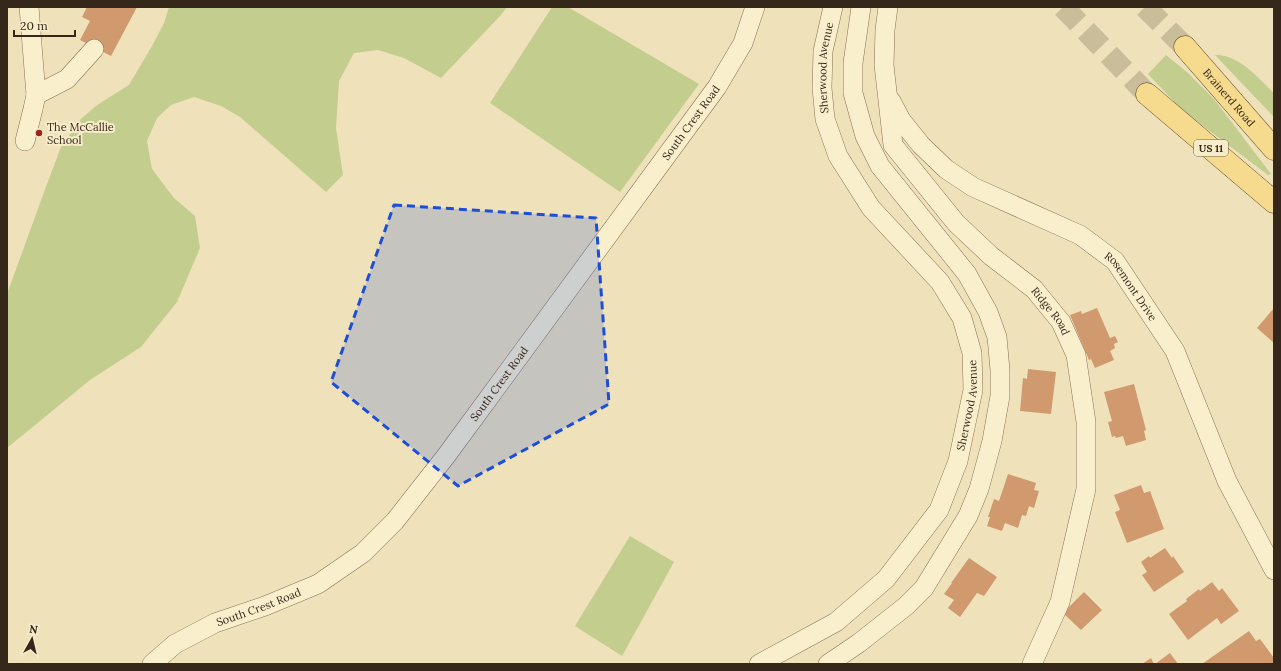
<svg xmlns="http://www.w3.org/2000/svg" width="1281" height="671" viewBox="0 0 1281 671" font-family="Lora,serif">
<rect width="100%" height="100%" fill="#efe2ba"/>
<g fill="#c3cd8e">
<polygon points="169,7 507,7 501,15 441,78 404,58 378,50 354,53 339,81 336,128 343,175 326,192 240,117 221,106 194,97 171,105 157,118 147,141 152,169 174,198 195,216 200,248 177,302 141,347 90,380 7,448 7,294 47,184 61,147 81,119 97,105 129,85 152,46 164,23"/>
<polygon points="552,7 568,7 699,84 620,192 490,103"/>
<polygon points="1166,55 1188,73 1214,99 1271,174 1268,175 1182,110 1148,74"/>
<path d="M 1215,55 C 1239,54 1258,78 1274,93 L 1274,117 Z"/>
<polygon points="630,536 674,562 622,656 575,626"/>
</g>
<g fill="#d09a6e">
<polygon points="87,7 137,7 111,56 80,40 90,21 82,17"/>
<polygon points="1097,308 1110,338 1115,336 1118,342 1114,344 1115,348 1110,351 1114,360 1095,368 1091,359 1089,360 1070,315 1081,311 1082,314"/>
<polygon points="1274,308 1274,343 1257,328"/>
<polygon points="1028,369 1056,372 1051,414 1020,411 1023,378 1027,379"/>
<polygon points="1134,384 1146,430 1144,431 1146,440 1126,446 1123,436 1116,438 1115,436 1112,437 1108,422 1112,421 1104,392"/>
<polygon points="1008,474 1036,483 1034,490 1039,491 1034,508 1029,506 1026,516 1022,515 1018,528 1005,523 1002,531 987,526 990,517 988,517 994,499 999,501"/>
<polygon points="1141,485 1144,493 1150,491 1164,529 1127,543 1115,512 1120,510 1114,495"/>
<polygon points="1165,548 1172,558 1173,556 1184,572 1154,592 1142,575 1147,572 1141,562 1149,556 1150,558"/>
<polygon points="969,558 997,577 984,596 977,593 960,617 948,608 954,600 944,594 952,583 951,583"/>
<polygon points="1212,582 1219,591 1222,588 1239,611 1221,624 1217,618 1188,640 1169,614 1187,601 1186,599 1199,589 1200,591"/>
<polygon points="1084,592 1102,610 1081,630 1063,613"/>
<polygon points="1249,631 1256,641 1260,639 1274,658 1274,662 1272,664 1202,664"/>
<polygon points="1170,653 1178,664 1155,664"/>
<polygon points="1151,658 1154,664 1142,664"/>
</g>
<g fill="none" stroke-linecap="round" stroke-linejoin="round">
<g stroke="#cabd9a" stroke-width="22" stroke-dasharray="22 11" stroke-linecap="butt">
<polyline points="1063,7 1147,94"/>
<polyline points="1145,7 1185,47"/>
</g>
<defs>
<g id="minor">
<polyline points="29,7 36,95"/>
<path id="s1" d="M 888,7 L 885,30 L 884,65 L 893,145 L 956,223 L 991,256 L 1034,289 L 1061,322 L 1076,355 L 1086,422 L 1086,489 L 1060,602 L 1032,664"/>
<path id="s2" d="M 891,101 L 901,120 L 921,145 L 946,169 L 973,187 L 1080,235 L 1115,261 L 1175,351 L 1227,481 L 1274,570"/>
<polyline points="25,141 33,109 36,95 67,79 94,49"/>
<path id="s3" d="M 152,664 L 175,644 L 215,623 L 265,606 L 318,584 L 363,553 L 395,521 L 446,456 L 717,87 L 743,43 L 755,7"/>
<path id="s4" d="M 759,664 L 836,622 L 886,579 L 939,510 L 958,461 L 973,390 L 972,353 L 962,318 L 940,282 L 871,208 L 838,156 L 825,119 L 822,88 L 823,51 L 833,7"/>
<polyline points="828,664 859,643 906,606 924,588 968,516 979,489 992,441 1000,396 1000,370 997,337 988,312 967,274 880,166 865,136 853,93 853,63 861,7"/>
</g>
<g id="major">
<path id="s5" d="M 1185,47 L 1274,149"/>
<polyline points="1147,94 1274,202"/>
</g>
</defs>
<use href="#minor" stroke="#877154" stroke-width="20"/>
<use href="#major" stroke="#543f29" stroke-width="23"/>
<use href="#minor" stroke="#faefcd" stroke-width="19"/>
<use href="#major" stroke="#f6da8e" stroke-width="22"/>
</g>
<path fill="#1d4ed8" fill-opacity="0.2" stroke="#1d4ed8" stroke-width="3" stroke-dasharray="8 5" stroke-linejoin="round" d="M 394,205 L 596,218 L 609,404 L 458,486 L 331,382 Z"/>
<circle fill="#982521" stroke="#f7ecca" stroke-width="1.5" cx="39" cy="133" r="4"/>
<g text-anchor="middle" stroke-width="4" stroke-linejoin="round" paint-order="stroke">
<rect fill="#f7ecca" stroke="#6f634f" stroke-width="1" x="1194" y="140" width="34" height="16" rx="3"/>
<g font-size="10" font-weight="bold" fill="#35281a">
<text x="1211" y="152">US 11</text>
</g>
<g font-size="11" fill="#35281a" stroke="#f7ecca">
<text dy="4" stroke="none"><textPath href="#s4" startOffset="735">Sherwood Avenue</textPath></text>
<text dy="4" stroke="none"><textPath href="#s5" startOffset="67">Brainerd Road</textPath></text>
<text dy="4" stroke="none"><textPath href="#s3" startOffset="782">South Crest Road</textPath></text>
<text dy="4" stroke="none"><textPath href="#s2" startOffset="311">Rosemont Drive</textPath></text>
<text dy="4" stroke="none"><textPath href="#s1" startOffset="369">Ridge Road</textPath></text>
<text dy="4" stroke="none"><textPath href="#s3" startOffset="458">South Crest Road</textPath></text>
<text dy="4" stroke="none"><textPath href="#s4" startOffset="350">Sherwood Avenue</textPath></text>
<text dy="4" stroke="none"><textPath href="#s3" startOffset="122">South Crest Road</textPath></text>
</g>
<g font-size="11" fill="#35281a" stroke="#f7ecca" text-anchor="start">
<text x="47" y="131">The McCallie<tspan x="47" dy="13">School</tspan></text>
</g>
</g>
<rect width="1281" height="671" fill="none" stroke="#35281a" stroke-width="16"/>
<g transform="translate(32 639) rotate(8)" stroke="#f7ecca" stroke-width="3" paint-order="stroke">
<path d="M0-3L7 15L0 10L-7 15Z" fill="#35281a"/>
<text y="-6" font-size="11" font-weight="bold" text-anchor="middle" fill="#35281a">N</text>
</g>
<path d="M14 30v6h61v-6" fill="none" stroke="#35281a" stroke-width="2"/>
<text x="20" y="30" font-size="12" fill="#35281a" stroke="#f7ecca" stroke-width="3" paint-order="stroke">20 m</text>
</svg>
